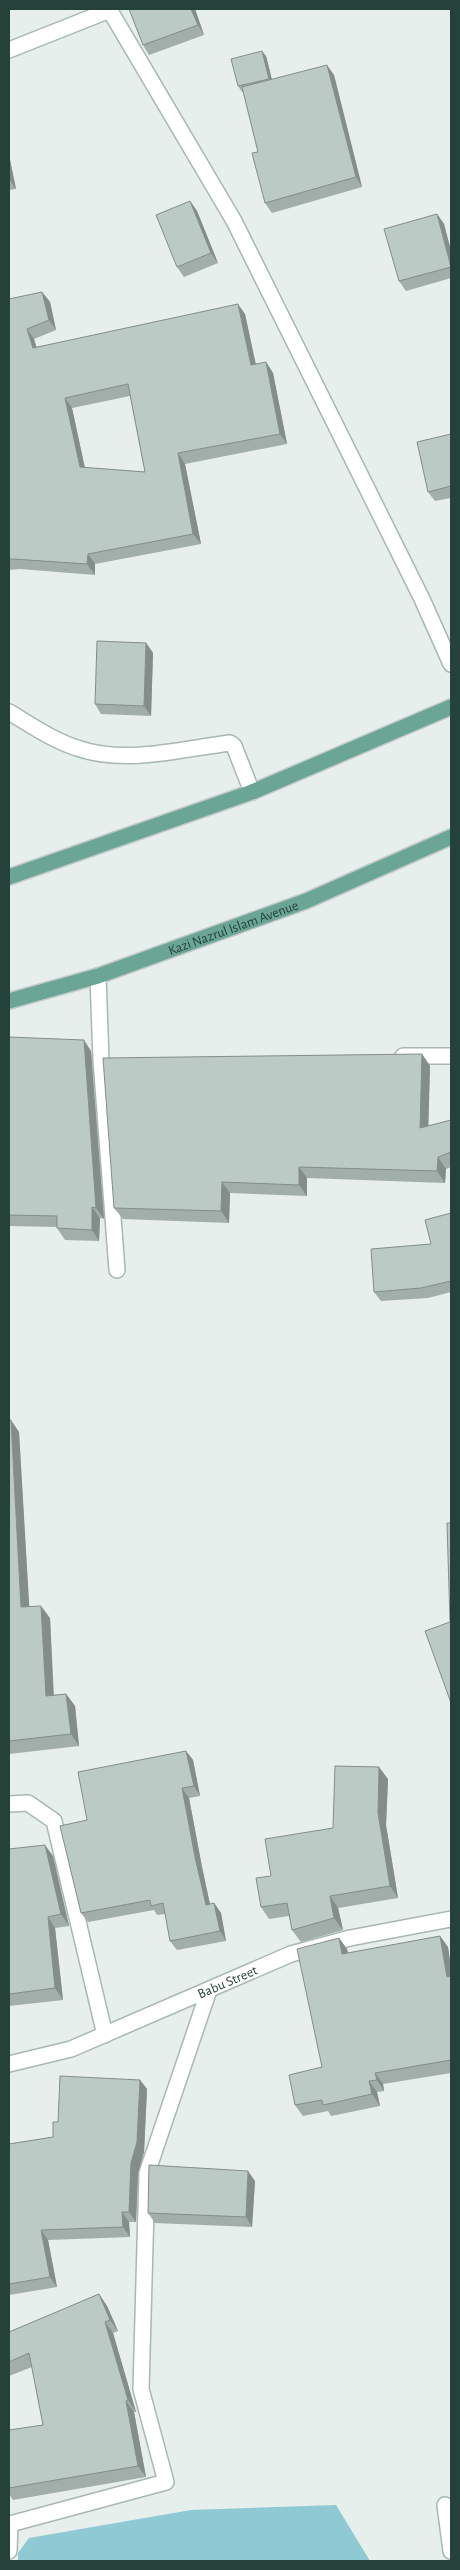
<svg xmlns="http://www.w3.org/2000/svg" width="460" height="2570" viewBox="0 0 460 2570" font-family="'Alegreya Sans',sans-serif">
<rect width="100%" height="100%" fill="#e6efeb"/>
<polygon fill="#8ec9d4" points="336,2505 370,2561 18,2561 18,2553 29,2538 191,2510"/>
<g fill="none" stroke-linecap="round" stroke-linejoin="round">
<defs>
<polyline id="service" points="403,1056 451,1056"/>
<g id="minor">
<polyline points="109,9 234,221 422,599 451,664"/>
<polyline points="9,50 110,10"/>
<path d="M 9,712 C 31,725 52,740 77,748 C 126,765 181,749 230,743 L 234,746 L 252,792"/>
<polyline points="98,976 101,1060 117,1270"/>
<polyline points="9,1804 28,1803 54,1821 105,2035"/>
<path id="s1" d="M 9,2064 L 71,2049 L 291,1954 L 350,1938 L 451,1919"/>
<polyline points="445,2505 451,2551"/>
<polyline points="9,2551 10,2524 166,2482 141,2389 147,2173 209,1990"/>
</g>
<g id="primary">
<polyline points="9,877 252,792 451,707"/>
<path id="s2" d="M 9,1001 L 98,976 L 306,901 L 451,837"/>
</g>
</defs>
<use href="#service" stroke="#a8b8b2" stroke-width="18"/>
<use href="#minor" stroke="#a8b8b2" stroke-width="18"/>
<use href="#primary" stroke="#c2cac8" stroke-width="18"/>
<use href="#service" stroke="#fff" stroke-width="15"/>
<use href="#minor" stroke="#fff" stroke-width="15"/>
<use href="#primary" stroke="#6aa596" stroke-width="15"/>
</g>
<g fill="#a1aea9" fill-rule="evenodd">
<polygon points="129,9 195,9 204,35 149,55 143,45"/>
<polygon points="266,56 272,80 334,75 362,187 272,213 265,203 258,152 243,92 242,92 238,86"/>
<polygon points="9,155 16,189 9,190"/>
<polygon points="190,201 197,211 218,263 184,277 177,267"/>
<polygon points="437,214 444,224 451,251 451,278 406,291 399,281"/>
<path d="M 42,292 L 50,302 L 56,330 L 34,339 L 36,347 L 245,314 L 256,364 L 266,362 L 273,373 L 287,444 L 185,464 L 201,544 L 95,564 L 95,575 L 20,569 L 9,570 L 9,299 ZM 130,396 L 145,472 L 85,468 L 72,408 Z"/>
<polygon points="451,434 451,498 435,501 428,492"/>
<polygon points="146,643 153,653 151,716 101,714 95,704"/>
<polygon points="9,1037 91,1051 104,1219 100,1218 99,1241 65,1240 57,1228 57,1227 10,1226 9,1224"/>
<polygon points="422,1054 430,1066 428,1126 451,1120 451,1167 446,1169 445,1183 307,1178 307,1196 230,1193 229,1223 123,1219 114,1208"/>
<polygon points="451,1213 451,1292 428,1298 381,1301 374,1292 431,1244"/>
<polygon points="9,1420 19,1432 29,1607 50,1618 54,1695 66,1694 75,1706 79,1746 9,1754"/>
<polygon points="186,1751 193,1760 200,1796 189,1798 202,1867 210,1904 214,1903 221,1913 226,1941 177,1950 170,1941 165,1914 157,1915 154,1910 88,1922 81,1913 87,1820"/>
<polygon points="388,1779 386,1825 398,1898 338,1908 343,1930 301,1942 292,1930 289,1916 269,1919 261,1907 333,1828"/>
<polygon points="9,1849 53,1856 69,1926 55,1928 63,2000 9,2006"/>
<polygon points="440,1936 448,1947 451,1968 451,2073 383,2084 384,2091 377,2092 380,2106 331,2116 328,2111 303,2116 295,2105 322,2067 339,1938 347,1949 348,1953"/>
<polygon points="140,2080 147,2089 144,2152 138,2173 136,2222 129,2222 130,2237 48,2240 57,2287 9,2295 9,2144 53,2137 58,2122"/>
<polygon points="255,2181 252,2227 155,2223 148,2213"/>
<polygon points="99,2294 107,2306 118,2331 113,2333 136,2412 134,2412 146,2477 13,2500 9,2494 9,2430 43,2425 32,2367 9,2376 9,2332"/>
</g>
<g fill="#838d89">
<polygon points="191,9 195,9 204,35 198,25"/>
<polygon points="262,51 266,56 273,84 269,79"/>
<polygon points="327,65 334,75 362,187 356,177"/>
<polygon points="9,155 16,189 9,179"/>
<polygon points="190,201 197,211 218,263 211,253"/>
<polygon points="437,214 444,224 451,251 451,265"/>
<polygon points="42,292 50,302 56,330 49,320"/>
<polygon points="238,304 245,314 258,376 251,365"/>
<polygon points="27,329 34,339 40,358 33,348"/>
<polygon points="266,362 273,373 287,444 280,434"/>
<polygon points="65,398 72,408 87,478 80,467"/>
<polygon points="178,453 185,464 201,544 193,534"/>
<polygon points="88,554 95,564 95,575 87,564"/>
<polygon points="146,643 153,653 151,716 144,706"/>
<polygon points="84,1040 91,1051 104,1219 96,1208"/>
<polygon points="422,1054 430,1066 428,1140 420,1128"/>
<polygon points="438,1157 446,1169 445,1183 437,1171"/>
<polygon points="299,1167 307,1178 307,1196 299,1185"/>
<polygon points="222,1182 230,1193 229,1223 221,1211"/>
<polygon points="92,1207 100,1218 99,1241 92,1230"/>
<polygon points="11,1420 19,1432 30,1619 21,1607"/>
<polygon points="41,1606 50,1618 54,1708 46,1696"/>
<polygon points="66,1694 75,1706 79,1746 71,1734"/>
<polygon points="186,1751 193,1760 200,1796 194,1786"/>
<polygon points="379,1767 388,1779 386,1825 398,1898 390,1886 378,1813"/>
<polygon points="182,1788 189,1798 202,1867 212,1914 206,1905 195,1857"/>
<polygon points="45,1845 53,1856 69,1926 61,1914"/>
<polygon points="330,1896 338,1908 343,1930 334,1918"/>
<polygon points="214,1903 221,1913 226,1941 220,1931"/>
<polygon points="48,1917 55,1928 63,2000 55,1988"/>
<polygon points="440,1936 448,1947 451,1968 451,1983 447,1977"/>
<polygon points="339,1938 347,1949 350,1965 342,1954"/>
<polygon points="375,2073 383,2084 384,2091 377,2080"/>
<polygon points="140,2080 147,2089 144,2152 138,2173 136,2222 129,2212 131,2163"/>
<polygon points="369,2081 377,2092 380,2106 372,2094"/>
<polygon points="248,2171 255,2181 252,2227 246,2217"/>
<polygon points="122,2212 129,2222 130,2237 123,2227"/>
<polygon points="41,2230 48,2240 57,2287 50,2277"/>
<polygon points="99,2294 107,2306 118,2331 110,2320"/>
<polygon points="105,2322 113,2333 136,2412 128,2400"/>
<polygon points="126,2401 134,2412 146,2477 138,2466"/>
</g>
<g fill="#bbcac4" stroke="#838d89" fill-rule="evenodd">
<polygon points="129,9 191,9 198,25 143,45"/>
<polygon points="262,51 269,79 238,86 231,59"/>
<polygon points="327,65 356,177 265,203 252,153 258,152 242,87"/>
<polygon points="190,201 211,253 177,267 156,215"/>
<polygon points="437,214 451,267 399,281 384,229"/>
<path d="M 42,292 L 49,320 L 27,329 L 33,348 L 238,304 L 251,365 L 266,362 L 280,434 L 178,453 L 193,534 L 88,554 L 87,564 L 13,559 L 9,559 L 9,299 ZM 128,384 L 145,472 L 80,467 L 65,398 Z"/>
<polygon points="451,434 451,486 428,492 417,442"/>
<polygon points="97,641 146,643 144,706 95,704"/>
<polygon points="9,1037 84,1040 96,1208 92,1207 92,1230 57,1228 57,1216 9,1215"/>
<polygon points="422,1054 420,1128 451,1120 451,1152 438,1157 437,1171 299,1167 299,1185 222,1182 221,1211 114,1208 103,1058"/>
<polygon points="451,1213 451,1281 421,1288 374,1292 371,1249 431,1244 425,1220"/>
<polygon points="9,1420 11,1420 21,1607 41,1606 46,1696 66,1694 71,1734 9,1741"/>
<polygon points="447,1523 451,1523 451,1703 425,1631 450,1622"/>
<polygon points="186,1751 194,1786 182,1788 195,1857 206,1905 214,1903 220,1931 170,1941 163,1903 151,1906 150,1900 81,1913 60,1826 87,1820 78,1772"/>
<polygon points="335,1766 379,1767 378,1813 390,1886 330,1896 334,1918 292,1930 287,1903 261,1907 256,1878 271,1876 265,1839 333,1828"/>
<polygon points="45,1845 61,1914 48,1917 55,1988 9,1994 9,1849"/>
<polygon points="440,1936 447,1977 451,1976 451,2060 375,2073 377,2080 369,2081 372,2094 323,2105 322,2100 295,2105 289,2075 322,2067 297,1949 339,1938 342,1954"/>
<polygon points="60,2076 140,2080 137,2142 131,2163 129,2212 122,2212 123,2227 41,2230 50,2277 9,2284 9,2144 53,2137 53,2122 58,2122"/>
<polygon points="149,2165 248,2171 246,2217 148,2213"/>
<polygon points="99,2294 110,2320 105,2322 128,2400 126,2401 138,2466 9,2488 9,2430 43,2425 29,2353 9,2362 9,2332"/>
</g>
<g text-anchor="middle" stroke-width="5" stroke-linejoin="round" paint-order="stroke">
<g font-size="14" fill="#24423a" stroke="#f7fbf9">
<text dy="5" stroke="none"><textPath href="#s2" startOffset="236">Kazi Nazrul Islam Avenue</textPath></text>
<text dy="5" stroke="none"><textPath href="#s1" startOffset="234">Babu Street</textPath></text>
</g>
</g>
<rect width="460" height="2570" fill="none" stroke="#24423a" stroke-width="20"/>
</svg>
